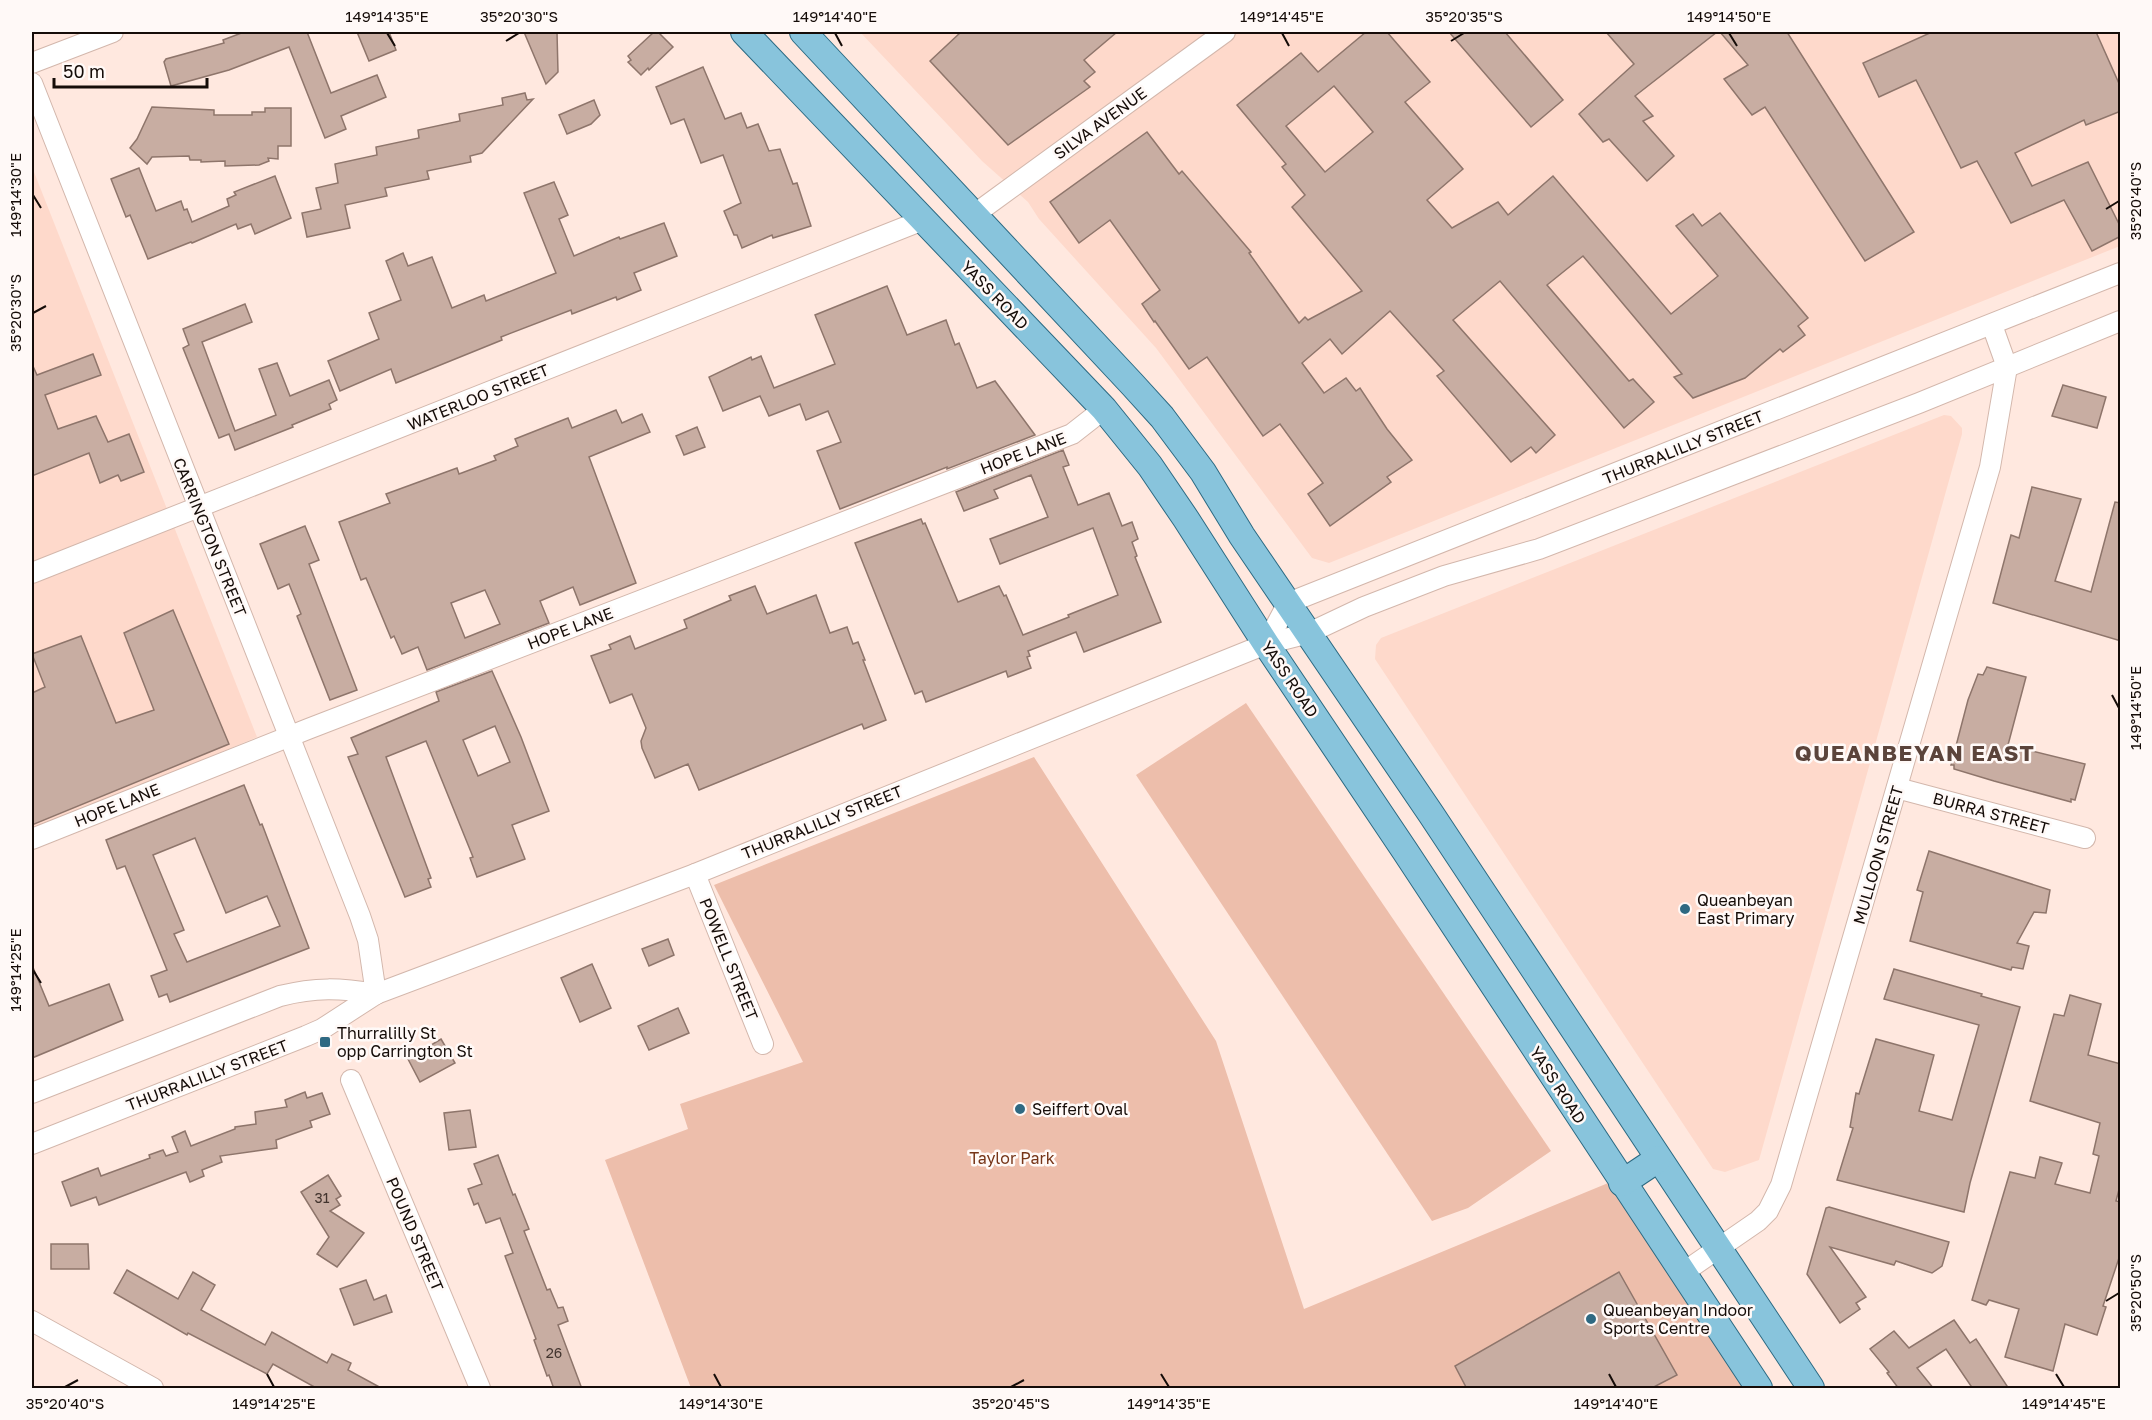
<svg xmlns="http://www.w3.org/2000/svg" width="2152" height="1420" viewBox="0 0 2152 1420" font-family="'Golos Text',sans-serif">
<rect width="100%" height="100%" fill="#ffe8df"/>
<g fill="#fed9cb">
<polygon points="860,32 2120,32 2120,246 1329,563 1312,558 1156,348 1039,219 1028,202 982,161"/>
<polygon points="32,167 257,737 32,832"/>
<polygon points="1944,415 1951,416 1962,428 1962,434 1759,1160 1725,1172 1713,1169 1375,659 1376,645 1381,638"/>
</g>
<g fill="#edbeab">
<polygon points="1246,703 1551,1151 1468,1208 1432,1221 1136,775"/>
<polygon points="1034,757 1216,1041 1304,1309 1613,1181 1751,1388 691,1388 605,1160 688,1129 680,1104 803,1062 714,885"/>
</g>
<g fill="#c8ada2" stroke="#8e756b" stroke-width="1.5" fill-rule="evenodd">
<polygon points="244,32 307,32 331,93 377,75 386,97 341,116 346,129 325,138 289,47 229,70 171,86 164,62 166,59 224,43 223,40"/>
<polygon points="357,32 389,32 396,50 369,61"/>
<polygon points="524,32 557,32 558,72 546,84"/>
<polygon points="654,32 658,32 673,47 649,70 648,68 641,75 628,62 631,60 628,56"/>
<polygon points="961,32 1117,32 1084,60 1095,72 1084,81 1090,87 1008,145 930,61"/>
<path d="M 1366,32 L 1387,32 L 1430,82 L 1405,102 L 1463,169 L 1427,200 L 1452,228 L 1498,202 L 1508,215 L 1553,176 L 1671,314 L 1718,276 L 1676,226 L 1693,214 L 1702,226 L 1720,213 L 1808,318 L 1798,326 L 1805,335 L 1783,352 L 1780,349 L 1745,378 L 1693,398 L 1674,377 L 1682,374 L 1583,256 L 1547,285 L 1629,381 L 1633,379 L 1654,402 L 1624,428 L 1500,281 L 1453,320 L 1555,435 L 1536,453 L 1531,447 L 1511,462 L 1437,376 L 1444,371 L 1390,311 L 1342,354 L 1330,339 L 1302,363 L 1324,393 L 1346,378 L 1356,391 L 1360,388 L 1387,429 L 1412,460 L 1387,477 L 1391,482 L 1330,526 L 1308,494 L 1323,483 L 1280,424 L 1263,436 L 1207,357 L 1189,369 L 1155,321 L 1154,322 L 1142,304 L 1160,290 L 1110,220 L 1079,243 L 1050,202 L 1147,132 L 1179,174 L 1182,171 L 1251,252 L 1249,253 L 1299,323 L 1305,317 L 1308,320 L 1362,291 L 1292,207 L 1305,195 L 1282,167 L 1286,164 L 1237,105 L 1301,53 L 1318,72 ZM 1334,86 L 1373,132 L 1325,172 L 1286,126 Z"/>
<polygon points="1449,32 1505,32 1563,100 1531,127"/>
<polygon points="1606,32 1717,32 1635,96 1653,116 1643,121 1674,156 1647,181 1609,139 1603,142 1579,114 1634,64"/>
<polygon points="1720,32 1787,32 1914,232 1865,261 1765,107 1752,115 1724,79 1748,65"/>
<polygon points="1932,32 2096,32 2121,88 2121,111 2086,125 2084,120 2015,153 2032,186 2088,162 2121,228 2121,236 2092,251 2064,200 2011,223 1977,161 1961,168 1916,80 1879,97 1863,63"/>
<polygon points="703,67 725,119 741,113 747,128 758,124 769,151 780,149 793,184 797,183 811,226 773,238 772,235 742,248 737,235 734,235 724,211 741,203 723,155 701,163 684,119 671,124 656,87"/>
<polygon points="525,93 527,100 533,99 482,153 470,156 471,162 427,171 429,179 385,188 387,196 345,205 350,228 307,237 302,213 321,209 316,188 338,183 335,164 377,155 376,147 419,138 418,130 460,121 459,114 503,105 502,98"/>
<polygon points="594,100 600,115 591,124 567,134 559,115"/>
<polygon points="152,107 214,110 214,115 252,115 252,112 265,112 265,108 291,108 291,146 278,146 278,159 268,158 269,161 259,165 225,166 225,161 201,162 201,160 190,160 189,156 152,157 147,164 130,148 137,139"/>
<polygon points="139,168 156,211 181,201 184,210 187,209 192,222 229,206 227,199 236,195 234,192 275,176 291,218 255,234 251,224 238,229 236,224 192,243 191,242 148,259 130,215 126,217 111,179"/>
<polygon points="554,182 568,215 559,219 574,256 619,237 620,239 664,223 677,256 634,273 641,290 617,300 616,297 572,314 571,310 501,337 502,340 396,383 391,369 340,391 328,361 379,339 369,313 401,300 386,261 403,253 408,266 432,257 452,308 484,295 486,301 556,273 524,193"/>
<polygon points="887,286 907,335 946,320 955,345 959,343 977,388 995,381 1035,435 947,469 947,467 840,509 817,451 841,442 828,411 806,420 800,404 769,416 760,396 723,411 709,377 751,357 752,360 761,356 774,388 835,364 815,315"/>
<polygon points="245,304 252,322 202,342 235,431 276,415 259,369 277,363 290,396 329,380 337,400 329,404 331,409 292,425 293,427 235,450 229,434 219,438 183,348 189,345 183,329"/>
<polygon points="93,354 101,375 45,395 58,429 96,416 108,442 129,434 144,472 121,481 118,475 100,483 89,453 32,476 32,364 37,375"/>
<polygon points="2063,385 2106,397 2097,428 2052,416"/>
<path d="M 616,410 L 622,423 L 642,414 L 650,432 L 589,457 L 636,583 L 580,605 L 573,587 L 540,601 L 549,623 L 427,670 L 418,647 L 402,654 L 394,636 L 391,638 L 366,578 L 361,580 L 339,522 L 390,503 L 386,494 L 457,468 L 459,474 L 496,460 L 494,456 L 518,446 L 515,439 L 568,418 L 572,428 ZM 485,590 L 500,624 L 465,638 L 451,603 Z"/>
<polygon points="697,427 705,447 684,455 676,436"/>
<polygon points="1063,450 1069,465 1063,467 1078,505 1109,493 1122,526 1132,522 1138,539 1132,542 1137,556 1135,557 1161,622 1084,652 1076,632 1028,651 1030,656 1027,657 1031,668 1008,677 1006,671 926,702 922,691 915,694 855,543 921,519 923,524 925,523 958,602 999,586 1004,596 1006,595 1023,635 1069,617 1068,615 1118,595 1093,528 1000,564 990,539 1048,517 1031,475 994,490 998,498 964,511 956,492"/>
<polygon points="2032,487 2081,499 2055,581 2091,592 2115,502 2121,503 2121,641 1993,603 2011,535 2019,538"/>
<polygon points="305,526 319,560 309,564 357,690 330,700 297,616 301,614 289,584 278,589 260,544"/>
<polygon points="755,586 767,614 816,595 830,633 847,627 853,644 858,642 865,660 863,660 886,720 864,729 862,724 699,790 688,764 655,778 642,748 641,741 646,728 632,694 610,703 591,656 611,649 609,645 630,636 635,649 687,628 684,620 731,600 729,596"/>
<polygon points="173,610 229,744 32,825 32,693 45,687 32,654 81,636 116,723 154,710 124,633"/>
<polygon points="1987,667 2026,677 2008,745 2085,764 2075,800 2071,799 2071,802 1994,781 1954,769 1954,765 1951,765 1968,700 1978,674 1983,675"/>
<path d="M 492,671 L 521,737 L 549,811 L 512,825 L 525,859 L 477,877 L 470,858 L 473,857 L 426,741 L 386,757 L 431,878 L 428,879 L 431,887 L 405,897 L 348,757 L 358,754 L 351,738 L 439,701 L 436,692 ZM 495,726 L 510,762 L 478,776 L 463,740 Z"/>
<path d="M 244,785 L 260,825 L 262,824 L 309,948 L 170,1002 L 167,994 L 159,997 L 151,976 L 167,970 L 125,866 L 117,869 L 106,840 ZM 195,838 L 226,913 L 267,896 L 280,926 L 187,962 L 174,934 L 184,930 L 153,855 Z"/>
<polygon points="1929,851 2050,890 2046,913 2034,912 2017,943 2029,946 2023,969 2012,967 2011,970 1910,941 1923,892 1917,890"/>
<polygon points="668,939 674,955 649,966 642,949"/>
<polygon points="592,964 611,1008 580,1022 561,978"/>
<polygon points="32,965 49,1006 109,984 123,1020 32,1058"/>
<polygon points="1894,969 1982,994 1981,996 2020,1007 1970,1183 1964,1212 1837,1180 1853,1128 1850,1127 1856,1093 1859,1094 1876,1039 1934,1055 1919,1111 1952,1120 1979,1025 1884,999"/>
<polygon points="2070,995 2101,1004 2088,1055 2121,1064 2121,1182 2116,1201 2121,1202 2121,1252 2103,1306 2106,1307 2097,1335 2065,1324 2053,1371 2005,1357 2019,1309 1989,1300 1986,1305 1972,1300 2010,1172 2035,1178 2040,1157 2062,1163 2055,1184 2090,1193 2099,1156 2093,1154 2100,1123 2030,1101 2054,1014 2064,1016"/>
<polygon points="678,1008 689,1033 649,1050 638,1026"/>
<polygon points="441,1039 455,1063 420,1082 408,1059"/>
<polygon points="305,1092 307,1098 322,1093 330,1114 310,1121 312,1127 276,1140 277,1148 220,1156 222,1162 202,1170 204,1176 190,1182 186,1172 99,1205 96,1197 71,1206 62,1182 98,1168 101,1176 150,1158 149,1155 163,1150 166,1156 178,1152 172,1137 185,1131 191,1146 235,1129 235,1127 256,1124 255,1112 287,1107 285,1100"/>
<polygon points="470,1110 476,1147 449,1150 444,1113"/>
<polygon points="498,1155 513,1195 515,1194 529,1229 524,1231 547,1290 550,1289 558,1308 563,1307 568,1321 558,1325 582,1389 554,1389 549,1375 547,1376 534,1340 536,1339 505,1256 513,1253 500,1218 486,1223 478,1203 474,1205 468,1189 482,1184 474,1164"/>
<polygon points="328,1175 341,1196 336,1199 340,1205 330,1211 364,1233 337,1267 317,1254 329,1237 301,1192"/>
<polygon points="1829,1207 1949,1242 1942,1266 1932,1273 1896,1261 1894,1265 1830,1247 1866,1297 1856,1303 1860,1309 1840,1323 1807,1274 1826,1208"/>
<polygon points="51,1244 88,1244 89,1269 51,1269"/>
<polygon points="127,1270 178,1299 193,1272 215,1285 201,1310 265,1345 272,1332 327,1363 332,1354 351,1363 348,1370 383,1389 318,1389 273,1364 267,1374 188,1333 187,1335 114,1293"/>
<polygon points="1619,1272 1677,1375 1650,1389 1467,1389 1455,1366"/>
<polygon points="366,1280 374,1300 386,1295 392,1312 354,1325 340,1289"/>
<polygon points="1954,1320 1970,1343 1976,1339 2009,1389 1973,1389 1946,1349 1917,1368 1934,1389 1899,1389 1887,1373 1889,1372 1870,1349 1894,1331 1909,1348"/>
</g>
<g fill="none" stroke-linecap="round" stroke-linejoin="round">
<defs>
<g id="minor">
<polyline points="32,63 113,32"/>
<polyline points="32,83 360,916 368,940 376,994"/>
<polyline points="975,214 1225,32"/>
<polyline points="32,573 923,220"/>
<polyline points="1266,644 1288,603 2120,273"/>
<polyline points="1897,788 2085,838"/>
<polyline points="32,839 308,729 1072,434 1104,409"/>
<polyline points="695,874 763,1044"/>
<polyline points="351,1080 480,1388"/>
<path d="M 32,1093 L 280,996 C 316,987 340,988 376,994"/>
<polyline points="32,1144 306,1036 322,1029 376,994 695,874 1266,644 1309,633 1364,607 1444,576 1539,549 1919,403 2120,321"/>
<polyline points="1684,1272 1758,1221 1768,1211 1781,1185 1990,467 2007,367 1992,325"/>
<polyline points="32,1321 153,1388"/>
</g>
<g id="major">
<polyline points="744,32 1104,409 1150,466 1186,519 1266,644 1405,851 1759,1388"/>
<polyline points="803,32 1132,384 1162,417 1203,472 1242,536 1431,814 1811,1388"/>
<polyline points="1622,1183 1658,1159"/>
</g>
</defs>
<use href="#minor" stroke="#d3b7ac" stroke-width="22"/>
<use href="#major" stroke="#2c6a83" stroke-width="28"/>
<use href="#minor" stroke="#fff" stroke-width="20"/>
<use href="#major" stroke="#88c4dc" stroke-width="26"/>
</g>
<path fill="none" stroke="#150c08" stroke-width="2" d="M 387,33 L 395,46M 835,33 L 842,46M 1282,33 L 1289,46M 1729,33 L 1737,46M 506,41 L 519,33M 1451,41 L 1464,33M 33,195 L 41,208M 2106,209 L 2119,201M 33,313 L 46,306M 2112,695 L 2119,708M 33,970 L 41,983M 2106,1301 L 2119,1293M 267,1374 L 274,1387M 714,1374 L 721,1387M 1161,1374 L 1169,1387M 1609,1374 L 1616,1387M 2056,1374 L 2064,1387M 65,1387 L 78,1380M 1011,1387 L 1024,1380"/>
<g fill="#2f6982" stroke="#fff9f7" stroke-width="2">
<circle cx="1685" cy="909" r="6"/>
<rect x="319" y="1036" width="12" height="12" rx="3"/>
<circle cx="1020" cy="1109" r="6"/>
<circle cx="1591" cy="1319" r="6"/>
</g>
<g text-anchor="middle" stroke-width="5" stroke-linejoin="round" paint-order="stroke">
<g font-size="14" fill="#42342e">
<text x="322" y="1203">31</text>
<text x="554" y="1358">26</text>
</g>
<g font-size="16" fill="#150c08" stroke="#fff9f7">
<text transform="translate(1100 123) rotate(-36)" y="6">SILVA AVENUE</text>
<text transform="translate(995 295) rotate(46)" y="6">YASS ROAD</text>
<text transform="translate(478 397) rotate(-22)" y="6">WATERLOO STREET</text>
<text transform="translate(1683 447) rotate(-22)" y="6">THURRALILLY STREET</text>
<text transform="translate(1023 453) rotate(-21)" y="6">HOPE LANE</text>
<text transform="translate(210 537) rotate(68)" y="6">CARRINGTON STREET</text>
<text transform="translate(570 628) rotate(-21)" y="6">HOPE LANE</text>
<text transform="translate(1290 679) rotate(56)" y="6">YASS ROAD</text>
<text transform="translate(117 805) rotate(-22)" y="6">HOPE LANE</text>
<text transform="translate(1991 813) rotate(15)" y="6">BURRA STREET</text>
<text transform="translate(822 822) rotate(-22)" y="6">THURRALILLY STREET</text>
<text transform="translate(1878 855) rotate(-74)" y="6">MULLOON STREET</text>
<text transform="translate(729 959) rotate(68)" y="6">POWELL STREET</text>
<text transform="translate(207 1075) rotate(-21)" y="6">THURRALILLY STREET</text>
<text transform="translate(1558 1085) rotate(57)" y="6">YASS ROAD</text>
<text transform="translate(415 1234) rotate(67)" y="6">POUND STREET</text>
</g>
<g font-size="16" fill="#150c08" stroke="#fff9f7" text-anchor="start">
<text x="1697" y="906">Queanbeyan<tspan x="1697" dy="18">East Primary</tspan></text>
<text x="337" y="1039">Thurralilly St<tspan x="337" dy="18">opp Carrington St</tspan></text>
<text x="1032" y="1115">Seiffert Oval</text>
<text x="1603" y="1316">Queanbeyan Indoor<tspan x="1603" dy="18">Sports Centre</tspan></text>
</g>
<g font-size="16" fill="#763518" stroke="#fff9f7">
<text x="1012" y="1164">Taylor Park</text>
</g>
<g font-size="22" font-weight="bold" letter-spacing="1.5" fill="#5b443b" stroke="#fff9f7">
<text x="1915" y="761">QUEANBEYAN EAST</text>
</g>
</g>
<rect width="2152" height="1420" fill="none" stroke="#fff9f7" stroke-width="66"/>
<path d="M54 78v9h153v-9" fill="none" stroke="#150c08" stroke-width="3"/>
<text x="63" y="78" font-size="18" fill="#150c08" stroke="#fff9f7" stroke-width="4.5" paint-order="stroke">50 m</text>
<rect x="33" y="33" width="2086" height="1354" fill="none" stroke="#150c08" stroke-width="2"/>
<g font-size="15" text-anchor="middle" fill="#150c08">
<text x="387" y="22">149°14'35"E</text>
<text x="519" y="22">35°20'30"S</text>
<text x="835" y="22">149°14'40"E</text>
<text x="1282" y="22">149°14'45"E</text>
<text x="1464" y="22">35°20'35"S</text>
<text x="1729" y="22">149°14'50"E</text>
<text transform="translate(16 195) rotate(-90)" y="5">149°14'30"E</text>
<text transform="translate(2136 201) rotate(-90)" y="5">35°20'40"S</text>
<text transform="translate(16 313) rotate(-90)" y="5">35°20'30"S</text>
<text transform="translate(2136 708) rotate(-90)" y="5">149°14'50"E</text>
<text transform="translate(16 970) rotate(-90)" y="5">149°14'25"E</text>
<text transform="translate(2136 1293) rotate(-90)" y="5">35°20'50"S</text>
<text x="65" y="1409">35°20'40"S</text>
<text x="274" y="1409">149°14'25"E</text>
<text x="721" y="1409">149°14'30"E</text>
<text x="1011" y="1409">35°20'45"S</text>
<text x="1169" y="1409">149°14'35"E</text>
<text x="1616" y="1409">149°14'40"E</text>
<text x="2064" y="1409">149°14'45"E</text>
</g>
</svg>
